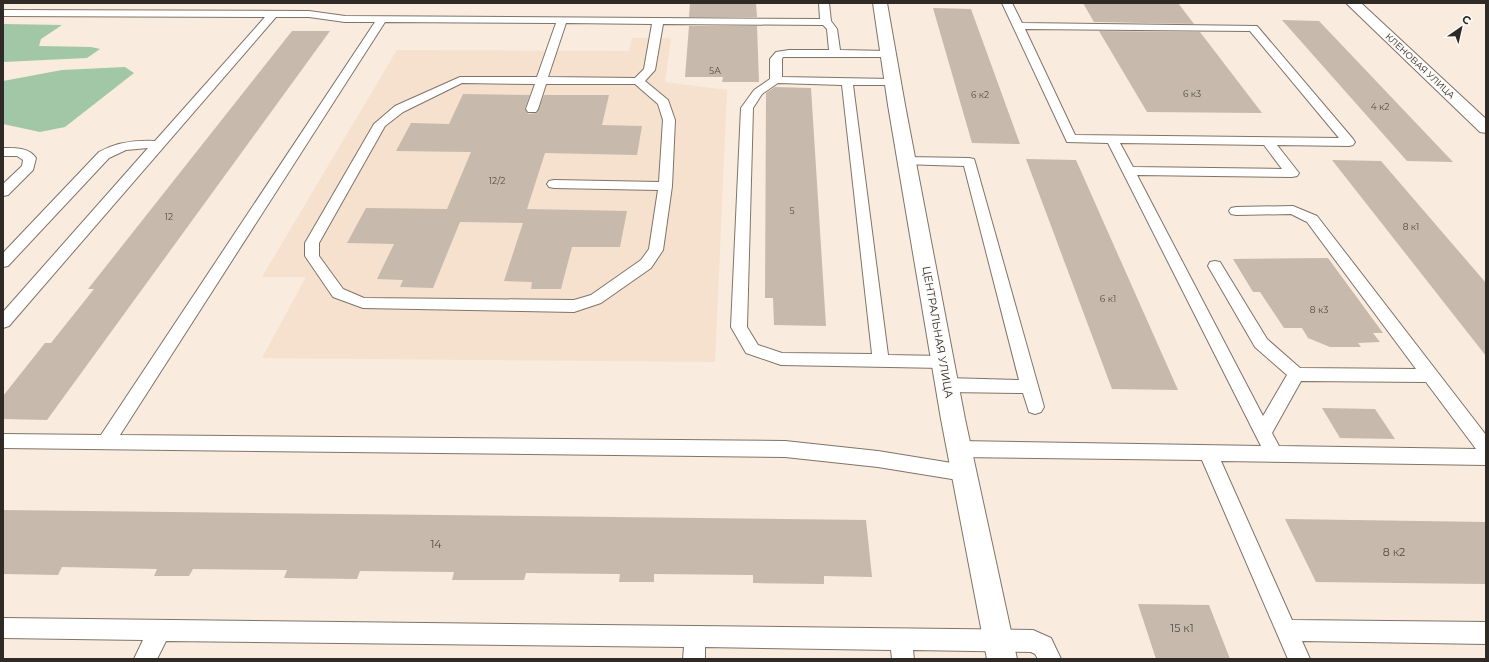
<svg xmlns="http://www.w3.org/2000/svg" width="1489" height="662" viewBox="0 0 1489 662" font-family="Montserrat,sans-serif">
<rect width="100%" height="100%" fill="#f9ebdd"/>
<polygon fill="#f5e1cd" points="632,38 671,38 665,82 727,90 715,362 262,358 306,277 262,277 397,50 629,51"/>
<g fill="#a2c7a6">
<polygon points="3,24 62,25 41,39 39,46 91,47 100,49 87,58 3,62"/>
<polygon points="125,67 134,73 65,127 40,132 3,124 3,81 62,70"/>
</g>
<g fill="#c7b9ac">
<polygon points="690,3 756,3 757,17 689,17"/>
<polygon points="1083,3 1178,3 1194,24 1094,22"/>
<polygon points="933,8 971,9 1020,144 972,143"/>
<polygon points="1282,20 1319,21 1453,162 1407,161"/>
<polygon points="689,26 757,26 759,82 722,82 723,77 685,77"/>
<polygon points="292,31 330,31 47,420 3,419 3,396 45,343 51,343 94,289 88,289"/>
<polygon points="1099,31 1200,32 1262,113 1147,112"/>
<polygon points="775,87 811,88 826,326 774,325 773,298 765,298 766,93"/>
<polygon points="463,94 530,95 525,108 528,114 537,113 544,95 609,95 602,125 642,126 637,155 545,153 527,209 627,211 620,247 572,247 561,289 531,289 532,282 504,281 523,223 460,222 433,288 400,287 403,280 377,279 394,244 347,243 366,208 447,209 471,152 396,151 411,123 449,124"/>
<polygon points="1026,159 1076,160 1178,390 1112,389"/>
<polygon points="1332,160 1381,161 1486,283 1486,356"/>
<polygon points="1328,258 1383,333 1373,333 1380,342 1358,343 1361,347 1330,347 1308,338 1302,328 1284,328 1260,292 1253,292 1233,259"/>
<polygon points="1322,408 1375,409 1395,439 1340,438"/>
<polygon points="3,510 866,520 872,577 824,576 824,584 753,583 753,575 654,574 654,582 619,582 620,574 526,573 524,580 452,580 454,572 360,571 357,579 284,578 287,570 193,569 189,576 154,576 157,569 62,567 58,575 3,574"/>
<polygon points="1285,519 1486,522 1486,584 1316,582"/>
<polygon points="1138,604 1209,605 1230,659 1156,659"/>
</g>
<g fill="none" stroke-linecap="round" stroke-linejoin="round">
<defs>
<g id="service">
<path d="M 819,3 L 829,3 L 831,21 L 837,29 L 840,50 L 887,51 L 892,54 L 887,57 L 783,57 L 782,59 L 782,77 L 892,79 L 896,80 L 898,82 L 896,84 L 892,85 L 853,85 L 888,355 L 943,356 L 949,358 L 951,362 L 949,366 L 943,368 L 781,365 L 746,353 L 731,327 L 741,108 L 754,90 L 770,79 L 770,59 L 776,52 L 789,50 L 829,50 L 827,29 L 823,25 L 663,24 L 655,70 L 645,81 L 668,100 L 675,120 L 672,186 L 663,250 L 651,268 L 601,303 L 574,312 L 363,308 L 333,297 L 305,256 L 305,243 L 374,124 L 395,106 L 460,77 L 537,77 L 556,23 L 385,22 L 120,435 L 785,441 L 878,451 L 964,465 L 971,467 L 973,473 L 971,479 L 964,481 L 878,467 L 785,457 L 3,448 L 3,434 L 101,435 L 375,22 L 345,22 L 309,17 L 276,17 L 9,326 L 3,328 L 3,312 L 148,148 L 126,150 L 109,158 L 8,266 L 3,267 L 3,253 L 99,152 C 117,142 135,140 155,141 L 265,17 L 3,16 L 3,10 L 309,11 L 345,16 L 820,19 ZM 566,23 L 652,24 L 644,69 L 635,78 L 548,77 ZM 462,83 L 535,84 L 526,109 L 528,112 L 536,112 L 538,109 L 546,84 L 635,84 L 658,104 L 663,120 L 659,182 L 554,180 L 549,181 L 547,184 L 549,187 L 554,188 L 658,190 L 649,249 L 641,260 L 591,295 L 574,300 L 364,298 L 343,289 L 319,256 L 319,243 L 385,126 L 403,112 ZM 778,83 L 842,85 L 872,354 L 782,353 L 758,345 L 747,327 L 753,108 L 762,94 Z"/>
<path d="M 1002,3 L 1012,3 L 1022,23 L 1257,26 L 1353,139 L 1355,142 L 1353,145 L 1349,146 L 1277,145 L 1299,173 L 1297,176 L 1292,177 L 1137,175 L 1263,416 L 1287,375 L 1255,347 L 1208,266 L 1210,262 L 1215,261 L 1220,262 L 1267,339 L 1300,368 L 1416,369 L 1307,222 L 1291,214 L 1236,215 L 1231,214 L 1229,211 L 1231,208 L 1236,207 L 1293,206 L 1317,216 L 1486,435 L 1486,465 L 1221,461 L 1292,620 L 1486,622 L 1486,644 L 1302,641 L 1310,659 L 1288,659 L 1202,460 L 959,457 L 953,454 L 950,449 L 953,444 L 959,441 L 1261,446 L 1108,143 L 1067,142 ZM 1025,29 L 1250,31 L 1339,138 L 1075,135 ZM 1120,143 L 1264,145 L 1282,169 L 1133,167 ZM 1301,381 L 1426,382 L 1476,449 L 1279,446 L 1272,433 Z"/>
<path d="M 3,148 C 14,148 29,147 36,158 L 33,170 L 8,195 L 3,196 L 3,184 L 22,166 L 23,160 L 17,156 L 3,156 Z"/>
<polygon points="907,157 969,158 974,159 975,162 1044,407 1041,412 1035,414 1029,412 1023,393 947,392 941,390 939,385 941,380 947,378 1019,380 964,166 902,164 901,161 902,158"/>
<polygon points="3,618 1033,630 1051,638 1061,659 1038,659 1035,654 1031,652 913,650 914,659 892,659 891,650 705,647 705,659 683,659 684,647 166,641 157,659 134,659 143,640 3,638"/>
</g>
<g id="minor">
<polygon points="873,3 887,3 905,105 965,419 1017,659 987,659 941,419 888,105"/>
<polygon points="1346,3 1361,3 1486,119 1486,133 1480,132"/>
</g>
</defs>
<use href="#service" stroke="#807468" stroke-width="2"/>
<use href="#minor" stroke="#807468" stroke-width="2"/>
<use href="#service" fill="#fff" fill-rule="evenodd"/>
<use href="#minor" fill="#fff" fill-rule="evenodd"/>
</g>
<g text-anchor="middle" stroke-width="3" stroke-linejoin="round" paint-order="stroke">
<g font-size="9" fill="#2f2a25" stroke="#fdfbf8">
<text transform="translate(1420 66) rotate(43)" y="3">КЛЕНОВАЯ УЛИЦА</text>
</g>
<g font-size="9" fill="#554e47">
<text x="715" y="74">5А</text>
<text x="1192" y="97">6 к3</text>
<text x="980" y="98">6 к2</text>
<text x="1380" y="110">4 к2</text>
<text x="497" y="184">12/2</text>
<text x="792" y="214">5</text>
<text x="169" y="220">12</text>
<text x="1411" y="230">8 к1</text>
<text x="1108" y="302">6 к1</text>
<text x="1319" y="313">8 к3</text>
</g>
<g font-size="11" fill="#2f2a25" stroke="#fdfbf8">
<text transform="translate(938 332) rotate(80)" y="4">ЦЕНТРАЛЬНАЯ УЛИЦА</text>
</g>
<g font-size="11" fill="#554e47">
<text x="436" y="548">14</text>
<text x="1394" y="556">8 к2</text>
<text x="1182" y="632">15 к1</text>
</g>
</g>
<rect width="1489" height="662" fill="none" stroke="#2f2a25" stroke-width="8"/>
<g transform="translate(1461 28) rotate(34)" stroke="#fdfbf8" stroke-width="3" paint-order="stroke">
<path d="M0-3L7 15L0 10L-7 15Z" fill="#2f2a25"/>
<text y="-6" font-size="11" font-weight="bold" text-anchor="middle" fill="#2f2a25">С</text>
</g>
</svg>
